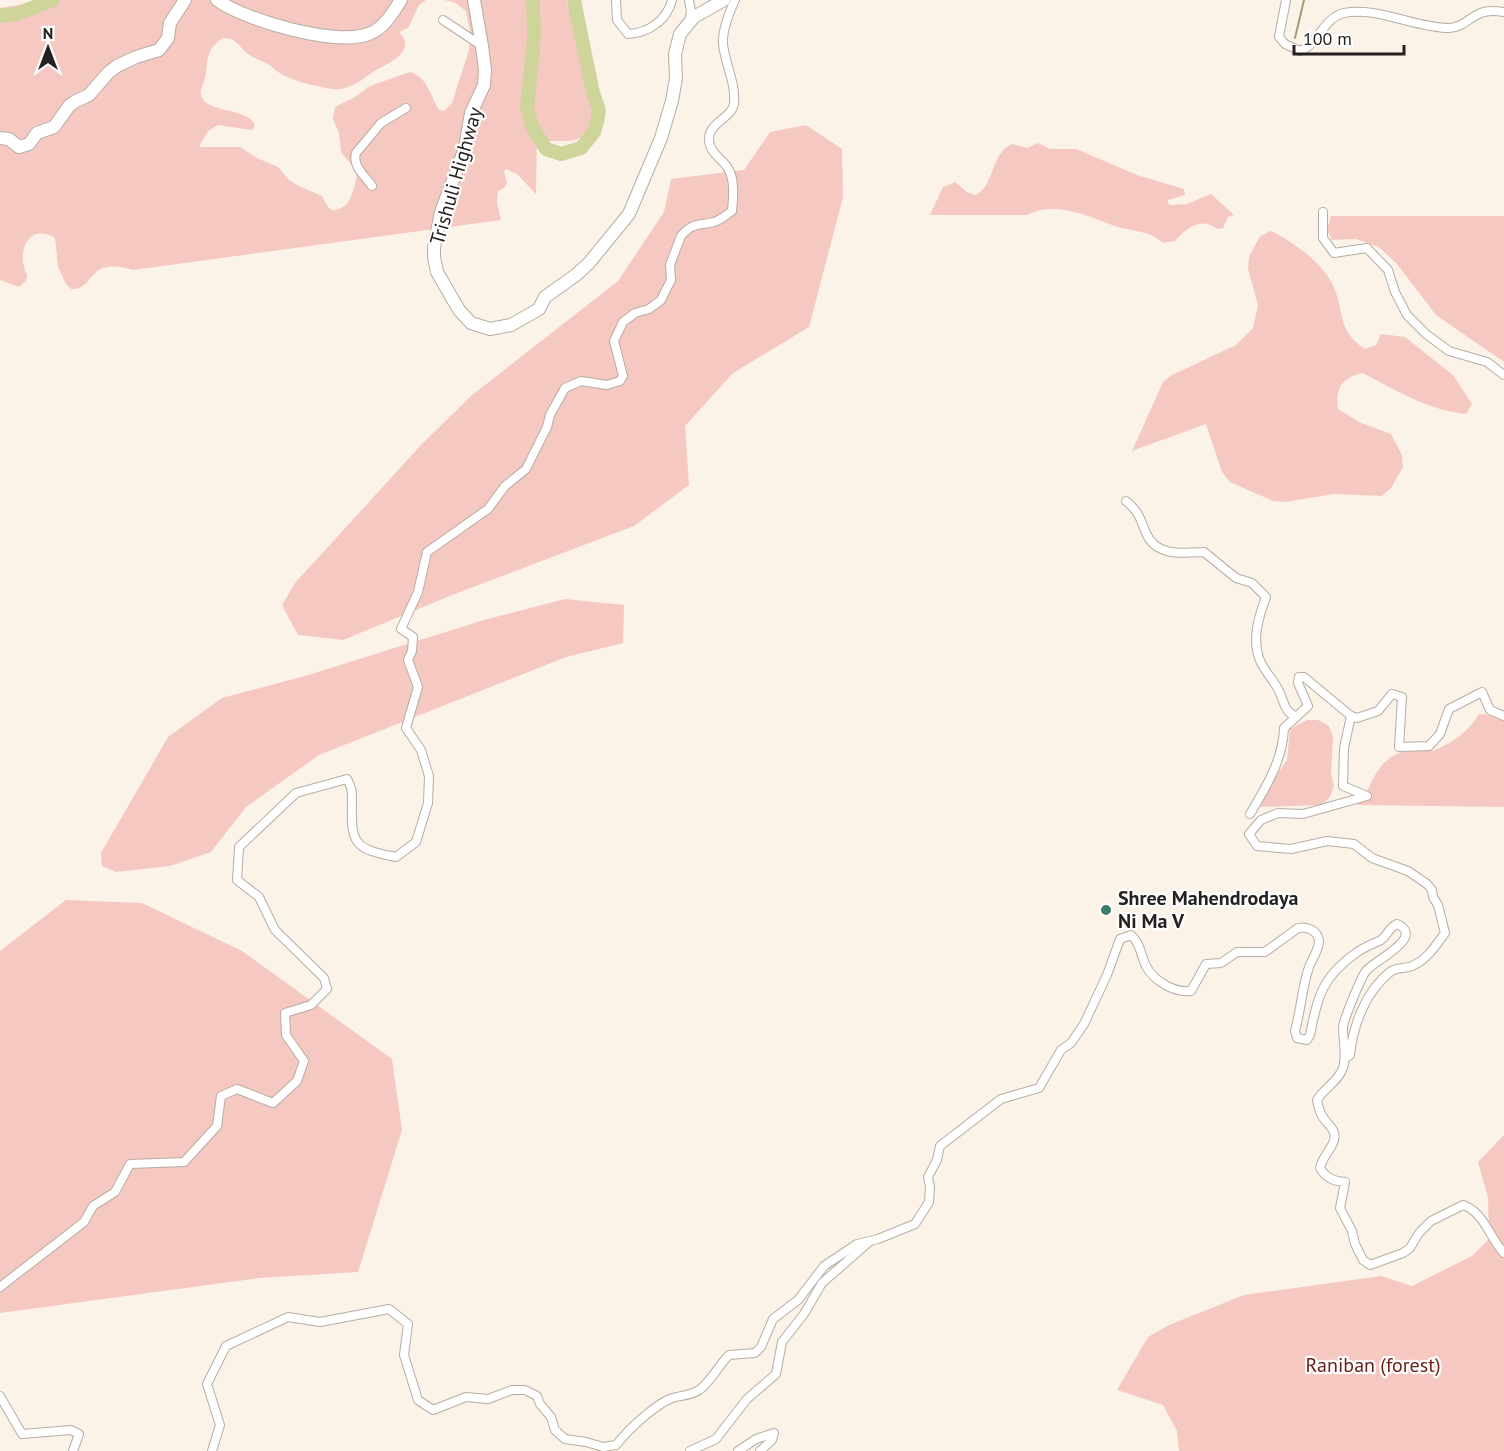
<svg xmlns="http://www.w3.org/2000/svg" width="1504" height="1451" viewBox="0 0 1504 1451" font-family="'PT Sans',sans-serif">
<rect width="100%" height="100%" fill="#fcf3e8"/>
<g fill="#f5c8c1">
<path d="M 35,0 L 426,0 L 419,5 L 408,28 L 399,32 C 418,51 389,63 376,70 C 366,76 357,85 345,88 C 336,91 326,88 318,86 C 307,84 293,80 283,75 C 277,72 273,67 268,64 C 261,61 254,58 248,54 C 240,48 237,39 226,38 C 219,38 213,46 210,52 C 206,61 207,69 205,78 C 204,84 199,90 201,96 C 208,114 247,107 255,125 L 252,130 L 218,125 L 208,131 L 199,147 L 240,147 L 257,158 L 278,167 L 289,180 L 299,186 L 322,196 L 328,207 L 332,210 C 351,211 355,187 357,172 L 341,152 L 339,133 L 333,119 L 335,107 L 355,97 L 370,86 L 410,72 C 427,76 431,97 439,110 L 444,111 L 452,103 L 469,50 L 470,32 L 466,11 L 454,2 L 444,0 L 566,0 L 578,36 L 593,117 C 588,144 571,141 547,141 L 537,133 L 536,194 L 517,174 L 506,169 L 504,171 L 507,183 L 504,188 L 498,191 L 497,202 L 501,220 L 133,270 C 123,267 108,264 99,270 C 88,278 86,290 71,289 L 66,284 L 58,267 L 55,238 C 27,221 16,255 27,275 L 26,281 L 19,287 L 0,280 L 0,8 L 19,5 Z"/>
<polygon points="806,125 842,149 843,197 809,327 733,373 685,426 689,485 634,526 457,593 343,640 298,635 282,605 295,583 421,445 471,396 618,281 664,212 671,179 744,170 770,132"/>
<path d="M 1038,143 L 1050,149 L 1076,149 L 1137,175 L 1184,189 L 1185,195 L 1168,200 L 1168,203 L 1170,205 L 1187,204 L 1211,194 L 1234,215 L 1228,217 L 1223,228 L 1217,229 C 1201,216 1185,229 1175,241 L 1163,243 C 1148,229 1130,232 1112,225 C 1085,215 1055,201 1027,215 L 930,215 L 943,187 L 955,182 L 967,192 L 976,195 C 995,184 991,153 1012,144 L 1027,148 Z"/>
<polygon points="1331,216 1504,216 1504,362 1436,315 1397,264 1379,247 1356,239 1332,240 1327,230"/>
<path d="M 1271,231 C 1294,242 1326,265 1335,290 C 1345,317 1338,331 1365,349 L 1376,345 L 1381,334 L 1405,337 L 1453,375 L 1472,404 L 1466,414 C 1428,410 1397,391 1363,373 C 1342,378 1335,387 1338,409 L 1359,422 L 1391,434 L 1402,455 L 1403,467 L 1391,488 L 1382,496 L 1333,494 L 1285,502 L 1273,501 L 1230,482 L 1222,472 L 1206,424 L 1132,451 L 1163,382 L 1172,375 L 1236,345 L 1253,328 L 1258,305 L 1248,269 L 1249,257 L 1260,236 Z"/>
<polygon points="565,599 624,605 623,643 566,657 319,755 246,807 211,852 170,866 116,872 102,866 101,853 168,737 222,698 305,676 484,620"/>
<path d="M 1479,714 L 1490,715 L 1504,721 L 1504,807 L 1357,805 C 1370,792 1369,783 1379,769 C 1390,752 1415,745 1433,751 C 1454,742 1467,733 1479,714 Z"/>
<polygon points="1307,720 1318,720 1329,726 1333,737 1331,774 1334,786 1330,797 1321,805 1260,807 1267,789 1287,760 1290,729"/>
<polygon points="66,900 142,903 242,951 392,1059 402,1130 358,1272 259,1278 0,1313 0,951"/>
<polygon points="1504,1135 1504,1451 1179,1451 1177,1431 1163,1405 1117,1390 1148,1337 1169,1325 1244,1295 1381,1276 1412,1286 1472,1256 1489,1239 1488,1197 1478,1162"/>
</g>
<g fill="none" stroke-linecap="round" stroke-linejoin="round">
<polyline stroke="#9c9f75" stroke-width="2" points="1295,38 1304,0"/>
<g stroke="#cfd59a" stroke-width="14">
<polyline points="533,0 534,38 527,109 533,128 546,149 561,154 581,148 594,132 597,122 599,110 593,93 574,0"/>
<polyline points="0,16 17,14 53,0"/>
</g>
<defs>
<g id="street">
<path d="M 616,0 L 617,20 L 628,34 C 649,33 667,20 672,0"/>
<polyline points="689,0 691,11 689,22"/>
<path d="M 1286,0 L 1279,37 L 1285,44 L 1300,51 C 1317,46 1323,18 1344,13 C 1375,6 1416,28 1449,28 C 1462,28 1470,17 1481,13 C 1488,10 1497,11 1504,12"/>
<polyline points="443,20 482,46"/>
<path d="M 372,186 C 365,176 352,166 356,153 L 381,123 L 406,108"/>
<polyline points="1323,212 1323,238 1334,253 1367,248 1388,270 1395,292 1407,315 1426,334 1449,351 1487,362 1504,375"/>
<path d="M 1126,501 C 1140,513 1139,517 1146,533 C 1156,557 1183,553 1204,552 L 1236,578 L 1252,583 L 1266,597 C 1259,616 1252,638 1259,658 C 1263,670 1274,680 1279,691 C 1285,703 1283,710 1296,717 L 1308,706 L 1298,683 L 1299,677 L 1304,677 L 1351,716 L 1357,718 L 1378,711 L 1392,694 L 1402,697 L 1399,747 L 1429,746 L 1440,734 L 1449,709 L 1482,692 L 1490,710 L 1504,716"/>
<path d="M 1250,814 C 1266,787 1283,760 1284,728 L 1296,717"/>
<path d="M 1346,1058 L 1350,1055 C 1353,1025 1366,991 1390,972 C 1396,967 1405,969 1412,966 C 1427,960 1436,945 1445,933 L 1438,905 L 1433,897 L 1432,890 L 1427,884 L 1408,871 L 1372,858 L 1354,844 L 1327,841 L 1291,849 L 1257,846 L 1249,834 L 1261,820 L 1278,813 L 1303,814 L 1367,796 L 1343,786 L 1344,748 L 1351,716"/>
<path d="M 0,1287 L 84,1222 L 93,1206 L 115,1192 L 130,1164 L 184,1162 L 217,1126 L 221,1096 L 237,1089 L 273,1103 L 297,1081 L 304,1061 L 286,1035 L 285,1013 L 311,1005 L 327,989 L 324,978 L 275,930 L 259,897 L 237,880 L 239,847 L 296,793 L 347,779 C 352,787 352,792 352,801 C 351,843 353,849 396,857 L 416,842 L 428,803 L 429,776 L 421,750 L 406,728 L 418,687 L 408,660 L 412,651 L 413,637 L 401,629 L 418,592 L 427,552 L 488,509 L 505,486 L 526,469 L 547,427 L 550,415 L 565,388 L 581,381 L 607,385 L 620,381 L 623,376 L 614,341 L 623,322 L 635,313 L 649,309 L 661,300 L 671,280 L 670,265 L 681,236 C 693,222 698,226 714,222 C 721,220 726,215 732,211 C 733,199 735,181 729,170 C 723,158 710,155 709,140 C 708,122 733,118 734,103 C 736,83 725,64 723,44 C 722,30 729,13 735,0"/>
<polyline points="0,1396 22,1434 71,1430 79,1434 73,1451"/>
<path d="M 212,1451 L 220,1425 L 207,1384 L 226,1346 L 288,1317 L 320,1322 L 389,1309 L 408,1324 L 404,1355 L 418,1400 L 433,1410 L 466,1397 L 488,1399 L 512,1390 L 525,1390 L 537,1396 L 540,1404 L 551,1417 L 555,1430 L 565,1439 L 586,1442 L 603,1447 L 616,1445 C 628,1430 654,1405 672,1398 C 682,1395 690,1396 699,1390 C 709,1384 719,1365 729,1355 L 755,1353 L 761,1347 L 773,1319 L 798,1300 L 824,1266 L 857,1244 L 878,1239 L 915,1224 L 929,1202 L 930,1187 L 928,1177 L 937,1160 L 940,1146 L 1001,1099 L 1039,1088 L 1061,1050 L 1071,1043 L 1084,1024 L 1107,975 L 1120,939 L 1131,935 C 1141,944 1140,954 1146,966 C 1154,981 1174,993 1191,991 L 1206,964 L 1221,963 L 1237,952 L 1265,952 L 1298,928 C 1306,926 1318,930 1319,941 C 1319,950 1312,959 1309,967 C 1302,987 1301,1010 1295,1031 L 1297,1038 L 1307,1040 L 1310,1035 C 1318,996 1322,977 1356,953 C 1364,947 1373,944 1381,940 C 1388,935 1389,927 1397,924 C 1426,937 1375,960 1366,971 C 1361,977 1344,1019 1343,1027 C 1343,1041 1347,1055 1343,1068 C 1338,1082 1324,1088 1317,1100 C 1318,1105 1319,1110 1321,1114 C 1326,1125 1339,1129 1333,1143 C 1329,1152 1322,1158 1320,1168 C 1326,1178 1333,1181 1345,1182 L 1340,1208 L 1352,1231 L 1355,1244 L 1363,1260 L 1370,1265 L 1403,1253 L 1410,1248 L 1419,1233 L 1431,1221 L 1463,1205 C 1484,1212 1489,1237 1504,1253"/>
<polyline points="690,1451 716,1439 747,1399 776,1374 782,1342 804,1314 822,1283 869,1242"/>
<polyline points="738,1451 756,1439 774,1433 772,1440 760,1451"/>
</g>
<g id="secondary">
<path d="M 217,0 C 244,20 339,48 371,33 C 385,27 393,12 401,0"/>
<polyline points="474,0 482,46 485,70 484,85 471,113 465,148 441,212 434,247 434,257 437,272 459,310 471,323 490,329 511,325 539,309 545,297 576,275 589,263 629,214 661,138 672,101 676,78 675,54 680,34 694,17 724,0"/>
<polyline points="0,138 9,139 19,147 29,144 37,133 54,127 69,106 76,101 89,95 108,73 117,66 136,57 159,50 168,38 170,23 185,0"/>
</g>
</defs>
<use href="#street" stroke="#b6ada3" stroke-width="10"/>
<use href="#secondary" stroke="#b6ada3" stroke-width="14"/>
<use href="#street" stroke="#fff" stroke-width="8"/>
<use href="#secondary" stroke="#fff" stroke-width="12"/>
</g>
<circle fill="#3b7c6c" stroke="#fff" stroke-width="2" cx="1106" cy="910" r="6"/>
<g text-anchor="middle" stroke-width="4.5" stroke-linejoin="round" paint-order="stroke">
<g font-size="20" fill="#25211e" stroke="#fff">
<text transform="translate(456 176) rotate(-74)" y="7">Trishuli Highway</text>
</g>
<g font-size="20" font-weight="bold" fill="#25211e" stroke="#fff" text-anchor="start">
<text x="1118" y="905">Shree Mahendrodaya<tspan x="1118" dy="23">Ni Ma V</tspan></text>
</g>
<g font-size="20" fill="#6a2019" stroke="#fff">
<text x="1373" y="1372">Raniban (forest)</text>
</g>
</g>
<g transform="translate(48 48)" stroke="#ffffff" stroke-width="4.5" paint-order="stroke">
<path d="M0-4.5L10 22L0 15L-10 22Z" fill="#25211e"/>
<text y="-9" font-size="16" font-weight="bold" text-anchor="middle" fill="#25211e">N</text>
</g>
<path d="M1294 45v9h110v-9" fill="none" stroke="#25211e" stroke-width="3"/>
<text x="1303" y="45" font-size="18" fill="#25211e" stroke="#ffffff" stroke-width="4.5" paint-order="stroke">100 m</text>
</svg>
